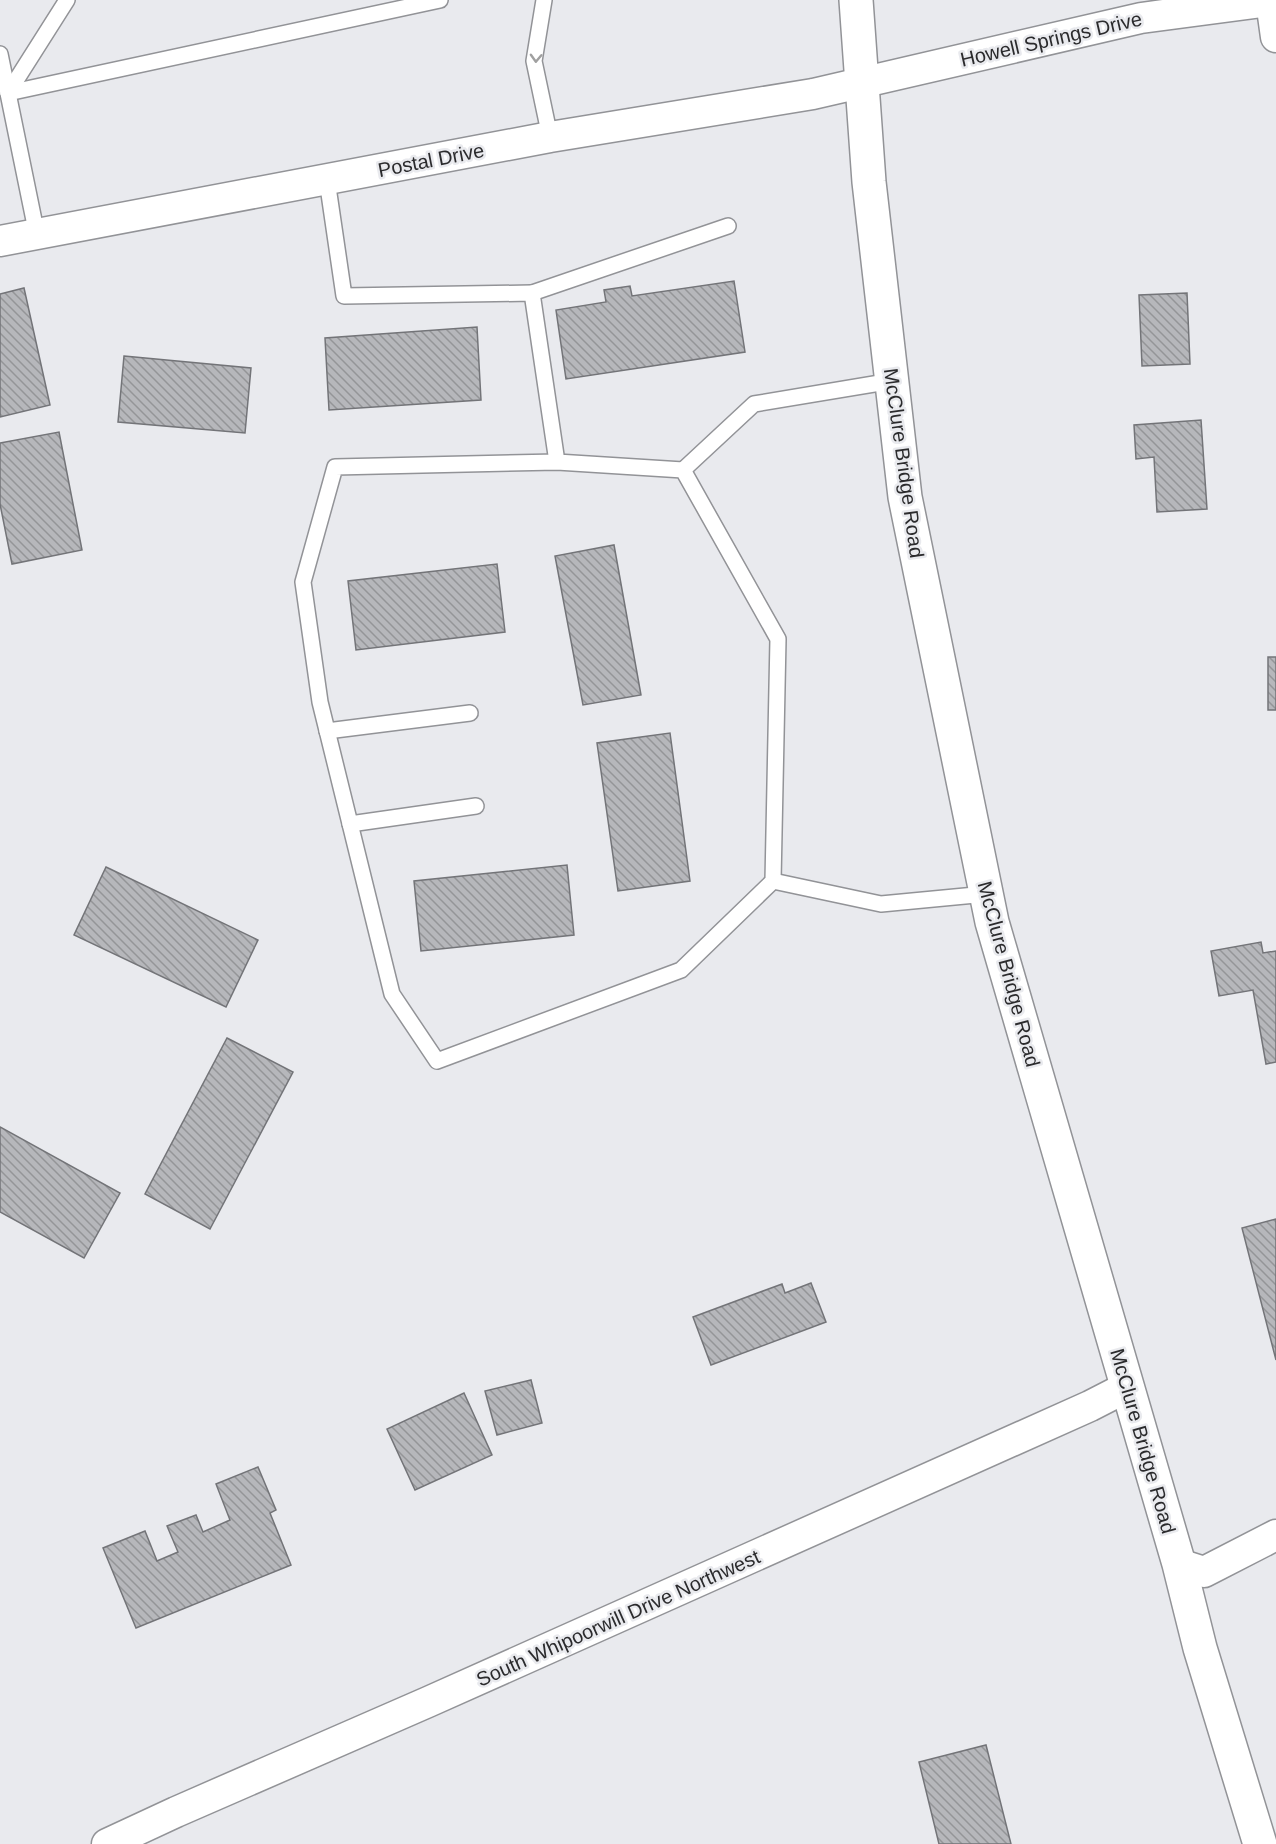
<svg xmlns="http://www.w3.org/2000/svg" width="1276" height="1844" viewBox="0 0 1276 1844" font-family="Helvetica,sans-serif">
<defs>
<pattern id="building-back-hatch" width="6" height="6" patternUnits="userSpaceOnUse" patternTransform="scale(1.5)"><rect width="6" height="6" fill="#b6b7bb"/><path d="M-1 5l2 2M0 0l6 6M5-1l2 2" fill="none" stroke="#949598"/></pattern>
</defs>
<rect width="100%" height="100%" fill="#e9eaee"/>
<g fill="url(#building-back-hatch)" stroke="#737478" stroke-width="1.5">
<polygon points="734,281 745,352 566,379 556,310 606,302 604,290 630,286 632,296"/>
<polygon points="24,288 50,405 0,417 0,294"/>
<polygon points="1187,293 1190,364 1142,366 1139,295"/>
<polygon points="477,327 481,400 329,410 325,338"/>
<polygon points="124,356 251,368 245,433 118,422"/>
<polygon points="1201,420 1207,509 1157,512 1154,457 1136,459 1134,425"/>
<polygon points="59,432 82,550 12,564 0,504 0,443"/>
<polygon points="614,545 641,695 583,705 555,556"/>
<polygon points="497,564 505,632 356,650 348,581"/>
<rect x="1268" y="657" width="8" height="53"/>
<polygon points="670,733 690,881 618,891 597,743"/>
<polygon points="567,865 574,935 421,951 414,881"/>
<polygon points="106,867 258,940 226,1007 74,935"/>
<polygon points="1261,942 1263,953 1276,951 1276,1062 1266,1064 1253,990 1219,996 1211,951"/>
<polygon points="227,1038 293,1072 210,1229 145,1194"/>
<polygon points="0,1127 120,1193 84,1258 0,1212"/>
<polygon points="1276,1219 1276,1360 1242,1228"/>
<polygon points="811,1283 826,1322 711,1365 693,1317 782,1284 785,1293"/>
<polygon points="531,1380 542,1423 497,1435 485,1391"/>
<polygon points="464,1393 492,1455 415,1490 387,1429"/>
<polygon points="258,1467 276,1510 270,1513 291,1565 136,1628 103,1548 145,1531 157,1561 178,1552 167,1526 196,1515 203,1532 230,1520 216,1484"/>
<polygon points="986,1745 1011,1844 939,1844 919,1762"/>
</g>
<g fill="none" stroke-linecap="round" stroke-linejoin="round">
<defs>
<g id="service">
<polyline points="544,0 534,61 550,137"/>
<polyline points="0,54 37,235"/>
<polyline points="8,93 440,0"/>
<polyline points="8,93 67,0"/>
<polyline points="327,180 344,296 532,293 557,462 683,470 778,639 773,881 681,970 437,1061 392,994 320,702 303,582 335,467 557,462"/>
<polyline points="532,293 728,226"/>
<polyline points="683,470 754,404 892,381"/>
<polyline points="327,731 470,713"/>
<polyline points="350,824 476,806"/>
<polyline points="773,881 881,904 986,894"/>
</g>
<g id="minor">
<polyline points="1271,1 1276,37"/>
<polyline points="0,241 550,137 813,94 1141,18 1276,0"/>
<polyline points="1179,1564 1204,1572 1276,1535"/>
<polyline points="107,1844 176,1812 428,1702 1090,1406 1127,1387"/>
</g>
<polyline id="tertiary" points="856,0 869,182 905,497 992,922 1179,1564 1200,1648 1260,1844"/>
</defs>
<use href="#service" stroke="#929397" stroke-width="18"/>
<use href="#minor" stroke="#929397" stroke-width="33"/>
<use href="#tertiary" stroke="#929397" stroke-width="36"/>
<use href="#service" stroke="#fff" stroke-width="15"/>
<use href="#minor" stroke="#fff" stroke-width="30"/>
<use href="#tertiary" stroke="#fff" stroke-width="33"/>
</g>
<defs><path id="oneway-chevron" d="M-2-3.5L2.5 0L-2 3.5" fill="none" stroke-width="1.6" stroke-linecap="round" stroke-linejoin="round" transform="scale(1.5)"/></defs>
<use stroke="#a0a0a0" href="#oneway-chevron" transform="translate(536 58) rotate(92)"/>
<g text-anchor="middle" stroke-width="5" stroke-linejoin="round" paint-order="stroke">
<g font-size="20" fill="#2b2b2d" stroke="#e9eaee">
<text transform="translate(1051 39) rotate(-13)" y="7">Howell Springs Drive</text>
<text transform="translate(431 160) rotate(-11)" y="7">Postal Drive</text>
<text transform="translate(904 463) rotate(82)" y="7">McClure Bridge Road</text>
<text transform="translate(1009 974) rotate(75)" y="7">McClure Bridge Road</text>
<text transform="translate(1143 1441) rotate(74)" y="7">McClure Bridge Road</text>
<text transform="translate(618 1618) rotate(-24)" y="7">South Whipoorwill Drive Northwest</text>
</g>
</g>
</svg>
